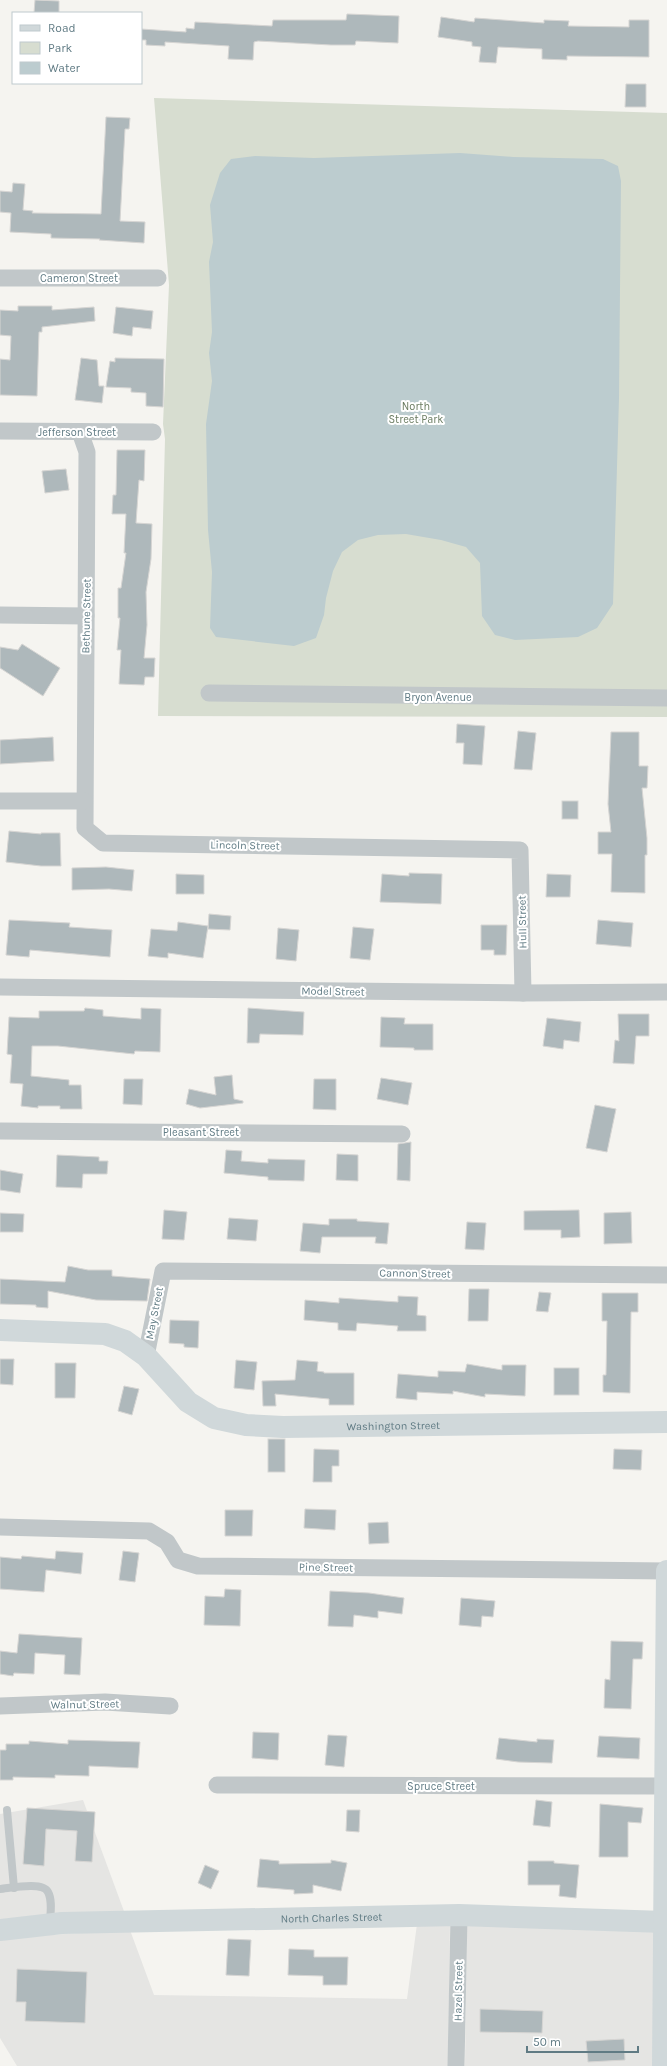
<svg xmlns="http://www.w3.org/2000/svg" width="667" height="2066" viewBox="0 0 667 2066" font-family="Karla,sans-serif">
<rect width="100%" height="100%" fill="#f5f4f0"/>
<g fill="#e5e5e3">
<polygon points="83,1800 125,1914 0,1921 0,1814"/>
<polygon points="450,1923 448,2066 17,2066 0,2038 0,1938 130,1930 154,1995 407,1999 417,1924"/>
<polygon points="467,1923 656,1929 655,2066 465,2066"/>
</g>
<polygon fill="#d7ddd0" points="154,98 667,113 667,717 158,716 165,439 163,424 169,285"/>
<polygon fill="#bccccf" points="460,153 513,157 603,159 618,166 621,181 619,398 613,604 597,628 578,637 515,640 495,635 482,616 480,563 466,547 441,540 406,534 378,535 358,540 342,552 333,571 326,598 324,615 316,638 294,646 216,637 210,628 212,572 208,530 206,424 212,381 209,353 212,332 209,262 213,242 210,205 220,173 231,159 255,156 314,158"/>
<g fill="#aeb8bb" stroke="#d6d5d3">
<polygon points="35,0 59,1 59,13 34,13"/>
<polygon points="347,14 399,16 398,43 356,41 355,45 331,45 258,41 254,42 253,60 228,59 229,46 165,42 165,46 146,45 146,40 141,40 141,29 186,32 186,28 194,29 195,22 272,26 273,20 346,20"/>
<polygon points="441,17 474,22 475,18 544,23 544,20 569,21 568,26 629,27 629,20 649,20 649,57 567,56 567,60 542,59 542,49 498,47 496,63 479,62 481,47 472,46 472,42 438,37"/>
<polygon points="626,84 646,84 646,107 625,107"/>
<polygon points="106,117 130,118 129,129 125,129 120,221 145,222 144,243 99,240 100,239 51,238 51,234 10,232 11,213 0,212 0,191 12,192 13,183 25,184 23,210 33,211 32,213 101,214"/>
<polygon points="18,306 52,306 52,310 94,307 95,321 42,327 42,332 39,332 37,396 0,395 0,359 10,360 11,336 0,335 0,310 18,311"/>
<polygon points="116,307 153,311 151,329 133,327 132,336 113,333"/>
<polygon points="81,358 97,360 99,386 104,386 102,403 75,400"/>
<polygon points="115,358 164,359 163,407 146,406 146,393 131,392 131,388 106,387 110,361 115,362"/>
<polygon points="117,450 145,450 144,481 139,480 136,523 152,524 151,559 146,592 147,625 144,658 155,658 154,677 145,677 144,685 119,684 121,650 117,650 120,618 118,618 118,588 121,588 126,553 124,553 126,514 112,514 113,495 116,495"/>
<polygon points="66,469 69,490 45,493 42,471"/>
<polygon points="22,644 60,668 43,696 0,668 0,647 18,650"/>
<polygon points="457,724 485,726 482,765 463,764 464,743 456,743"/>
<polygon points="518,731 536,733 532,770 514,769"/>
<polygon points="611,732 639,732 639,766 648,766 647,788 642,788 647,838 647,855 645,855 645,893 611,892 612,854 598,854 598,832 611,832 608,804"/>
<polygon points="53,737 54,761 0,764 0,740"/>
<rect x="562" y="801" width="16" height="18"/>
<polygon points="9,831 41,834 41,833 60,833 61,866 41,866 6,862"/>
<polygon points="106,867 134,870 132,891 109,889 72,890 72,868"/>
<polygon points="409,873 442,874 441,904 380,902 382,874 409,876"/>
<polygon points="176,874 204,875 204,894 176,894"/>
<polygon points="547,874 571,875 570,897 546,897"/>
<polygon points="209,914 231,916 230,930 208,929"/>
<polygon points="9,920 70,923 69,927 112,930 110,957 30,950 29,957 6,955"/>
<polygon points="598,920 633,923 631,947 596,944"/>
<polygon points="178,922 208,926 203,958 168,953 168,958 148,956 151,929 177,931"/>
<polygon points="481,925 507,925 506,955 494,955 494,950 481,950"/>
<polygon points="353,927 374,929 370,960 350,958"/>
<polygon points="278,928 299,930 296,961 276,959"/>
<polygon points="85,1008 103,1010 103,1016 141,1019 141,1008 161,1009 160,1052 135,1051 134,1054 58,1046 32,1046 31,1076 69,1080 69,1085 81,1085 82,1109 60,1109 60,1106 38,1106 38,1108 21,1106 23,1084 10,1083 12,1055 7,1054 9,1017 39,1018 39,1011 84,1011"/>
<polygon points="248,1008 304,1012 303,1035 260,1034 259,1043 247,1043"/>
<polygon points="618,1014 649,1014 649,1036 636,1036 634,1064 613,1063 615,1040 619,1041"/>
<polygon points="381,1017 405,1018 404,1024 433,1024 433,1050 414,1050 414,1048 380,1047"/>
<polygon points="547,1018 581,1022 579,1042 564,1040 563,1049 543,1046"/>
<polygon points="232,1075 234,1099 243,1101 243,1103 200,1108 186,1104 189,1089 216,1095 214,1077"/>
<polygon points="381,1078 412,1083 408,1105 377,1099"/>
<polygon points="124,1079 143,1079 142,1105 123,1104"/>
<polygon points="314,1079 336,1079 336,1110 313,1109"/>
<polygon points="595,1105 616,1109 607,1152 586,1148"/>
<polygon points="411,1142 410,1181 397,1180 398,1144"/>
<polygon points="226,1150 242,1151 241,1161 268,1163 268,1159 305,1160 304,1181 268,1180 268,1177 224,1173"/>
<polygon points="337,1154 358,1155 358,1181 336,1180"/>
<polygon points="57,1155 99,1157 99,1161 108,1161 107,1174 83,1174 82,1188 56,1187"/>
<polygon points="0,1170 23,1174 20,1193 0,1190"/>
<polygon points="164,1210 187,1212 184,1240 162,1239"/>
<polygon points="579,1210 580,1237 561,1238 561,1230 524,1230 524,1211"/>
<polygon points="631,1212 632,1243 604,1244 604,1213"/>
<polygon points="0,1213 24,1214 23,1232 0,1232"/>
<polygon points="229,1218 258,1220 256,1241 227,1239"/>
<polygon points="329,1219 357,1219 357,1221 389,1223 387,1244 375,1243 376,1237 322,1237 320,1253 300,1251 303,1223 329,1225"/>
<polygon points="467,1222 486,1223 484,1250 465,1249"/>
<polygon points="68,1266 88,1270 112,1270 112,1276 150,1279 147,1301 96,1300 48,1291 48,1308 36,1307 36,1305 0,1304 0,1279 65,1282"/>
<polygon points="469,1289 489,1289 488,1321 468,1321"/>
<polygon points="539,1292 551,1293 548,1312 536,1311"/>
<polygon points="602,1293 638,1293 638,1312 631,1312 630,1393 603,1392 603,1375 606,1375 607,1321 602,1321"/>
<polygon points="398,1296 418,1297 417,1315 426,1316 426,1331 397,1331 398,1326 357,1323 356,1331 338,1330 338,1323 304,1320 305,1300 339,1303 339,1298 398,1302"/>
<polygon points="170,1320 199,1321 198,1348 184,1347 184,1344 169,1343"/>
<polygon points="0,1359 14,1359 13,1385 0,1384"/>
<polygon points="236,1360 257,1362 254,1390 234,1388"/>
<polygon points="297,1360 318,1362 317,1371 324,1372 324,1373 354,1373 354,1405 329,1405 329,1399 275,1394 276,1406 263,1406 262,1381 295,1380"/>
<polygon points="55,1363 76,1363 75,1398 55,1398"/>
<polygon points="467,1364 502,1370 502,1365 526,1365 525,1396 485,1394 485,1397 453,1391 453,1394 417,1392 417,1400 396,1398 398,1374 438,1377 438,1371 465,1372"/>
<rect x="554" y="1368" width="25" height="27"/>
<polygon points="124,1386 139,1389 132,1415 118,1411"/>
<rect x="268" y="1439" width="17" height="33"/>
<polygon points="314,1449 339,1450 339,1466 332,1466 332,1482 313,1482"/>
<polygon points="614,1449 642,1450 641,1470 613,1469"/>
<polygon points="305,1509 336,1510 335,1530 304,1528"/>
<polygon points="225,1510 253,1510 252,1536 225,1536"/>
<polygon points="388,1522 389,1543 369,1544 368,1523"/>
<polygon points="56,1551 83,1553 81,1574 46,1570 44,1592 0,1589 0,1557 21,1559 22,1556 55,1559"/>
<polygon points="123,1551 139,1553 135,1582 119,1580"/>
<polygon points="225,1589 241,1590 240,1626 204,1625 205,1596 224,1597"/>
<polygon points="330,1591 369,1593 404,1598 402,1614 378,1611 378,1618 354,1615 353,1627 328,1626"/>
<polygon points="461,1598 495,1601 493,1617 482,1616 481,1627 459,1625"/>
<polygon points="19,1634 82,1638 80,1675 64,1674 65,1655 35,1653 34,1674 14,1673 13,1676 0,1674 0,1651 17,1653"/>
<polygon points="611,1641 643,1642 642,1659 633,1659 631,1709 604,1708 605,1679 610,1680"/>
<polygon points="253,1732 279,1733 278,1760 252,1758"/>
<polygon points="328,1735 347,1736 344,1767 325,1765"/>
<polygon points="599,1736 640,1738 639,1759 597,1757"/>
<polygon points="499,1738 537,1742 537,1739 554,1740 552,1763 518,1762 496,1759"/>
<polygon points="68,1740 140,1742 138,1768 89,1766 89,1776 55,1775 55,1778 13,1777 13,1780 0,1780 0,1750 6,1750 6,1744 29,1744 29,1741 68,1744"/>
<polygon points="536,1800 552,1802 550,1827 533,1825"/>
<polygon points="600,1804 643,1808 641,1823 628,1822 628,1857 599,1857"/>
<polygon points="27,1808 95,1812 92,1862 75,1861 77,1831 46,1829 44,1866 23,1864"/>
<polygon points="347,1810 360,1810 359,1832 346,1831"/>
<polygon points="260,1859 279,1861 279,1864 331,1863 331,1860 347,1863 341,1891 313,1885 313,1893 294,1894 294,1890 257,1887"/>
<polygon points="528,1861 554,1861 554,1863 579,1865 576,1898 559,1896 560,1885 528,1885"/>
<polygon points="205,1865 219,1871 211,1889 198,1883"/>
<polygon points="228,1939 251,1940 249,1976 226,1975"/>
<polygon points="289,1949 314,1950 314,1957 348,1957 347,1985 323,1985 323,1976 288,1975"/>
<polygon points="17,1969 87,1972 85,2023 25,2021 26,2002 16,2002"/>
<polygon points="480,2009 543,2011 542,2033 480,2032"/>
<polygon points="624,2039 625,2060 588,2062 586,2041"/>
</g>
<g fill="none" stroke-linecap="round" stroke-linejoin="round">
<g stroke="#c1c7c9" stroke-width="8">
<polyline points="7,1810 14,1888"/>
<path d="M 0,1889 C 11,1888 43,1881 48,1892 C 53,1901 50,1915 50,1924"/>
</g>
<g stroke="#c1c7c9" stroke-width="17">
<polyline points="0,278 158,278"/>
<polyline points="0,431 153,432"/>
<polyline points="80,432 87,452 85,828 103,843 520,850 523,993"/>
<polyline points="0,615 86,616"/>
<polyline points="209,693 667,698"/>
<polyline points="0,801 84,801"/>
<polyline points="0,987 523,993 667,992"/>
<polyline points="0,1131 402,1134"/>
<polyline points="146,1356 163,1271 667,1275"/>
<polyline points="0,1527 149,1531 167,1542 178,1560 198,1566 667,1571"/>
<polyline points="0,1706 105,1702 170,1706"/>
<polyline points="217,1785 666,1786"/>
<polyline points="456,2066 459,1915"/>
</g>
<g stroke="#d0d8da" stroke-width="22">
<path id="s1" d="M 0,1330 L 105,1334 L 125,1341 L 146,1356 L 188,1402 L 214,1418 L 246,1425 L 283,1427 L 667,1422"/>
<path id="s2" d="M 0,1930 L 62,1923 L 459,1915 L 664,1922"/>
<polyline points="663,2066 667,1571"/>
</g>
</g>
<g text-anchor="middle" stroke-width="4" stroke-linejoin="round" paint-order="stroke">
<g font-size="11" fill="#607b84" stroke="#fff">
<text x="79" y="282">Cameron Street</text>
<text x="77" y="436">Jefferson Street</text>
<text transform="translate(86 616) rotate(-89)" y="4">Bethune Street</text>
<text x="438" y="701">Bryon Avenue</text>
<text transform="translate(245 845) rotate(1)" y="4">Lincoln Street</text>
<text transform="translate(522 922) rotate(-91)" y="4">Hull Street</text>
<text transform="translate(333 991) rotate(1)" y="4">Model Street</text>
<text x="201" y="1136">Pleasant Street</text>
<text transform="translate(415 1273) rotate(1)" y="4">Cannon Street</text>
<text transform="translate(154 1313) rotate(-79)" y="4">May Street</text>
<text dy="4" stroke="none"><textPath href="#s1" startOffset="425">Washington Street</textPath></text>
<text transform="translate(326 1567) rotate(1)" y="4">Pine Street</text>
<text transform="translate(85 1704) rotate(-1)" y="4">Walnut Street</text>
<text x="441" y="1790">Spruce Street</text>
<text dy="4" stroke="none"><textPath href="#s2" startOffset="332">North Charles Street</textPath></text>
<text transform="translate(458 1991) rotate(-89)" y="4">Hazel Street</text>
</g>
<g font-size="11" fill="#6a7b60" stroke="#fff">
<text x="416" y="410">North<tspan x="416" dy="13">Street Park</tspan></text>
</g>
</g>
<rect x="12" y="12" width="130" height="72" fill="#ffffff" stroke="#bfcace"/>
<rect x="20" y="25" width="20" height="6" fill="#d0d8da" stroke="#bfcace"/>
<text x="48" y="32" font-size="12" fill="#607b84">Road</text>
<rect x="20" y="42" width="20" height="12" fill="#d7ddd0" stroke="#bfcace"/>
<text x="48" y="52" font-size="12" fill="#607b84">Park</text>
<rect x="20" y="62" width="20" height="12" fill="#bccccf" stroke="#bfcace"/>
<text x="48" y="72" font-size="12" fill="#607b84">Water</text>
<path d="M527 2046v6h111v-6" fill="none" stroke="#607b84" stroke-width="2"/>
<text x="533" y="2046" font-size="12" fill="#607b84" stroke="#ffffff" stroke-width="3" paint-order="stroke">50 m</text>
</svg>
